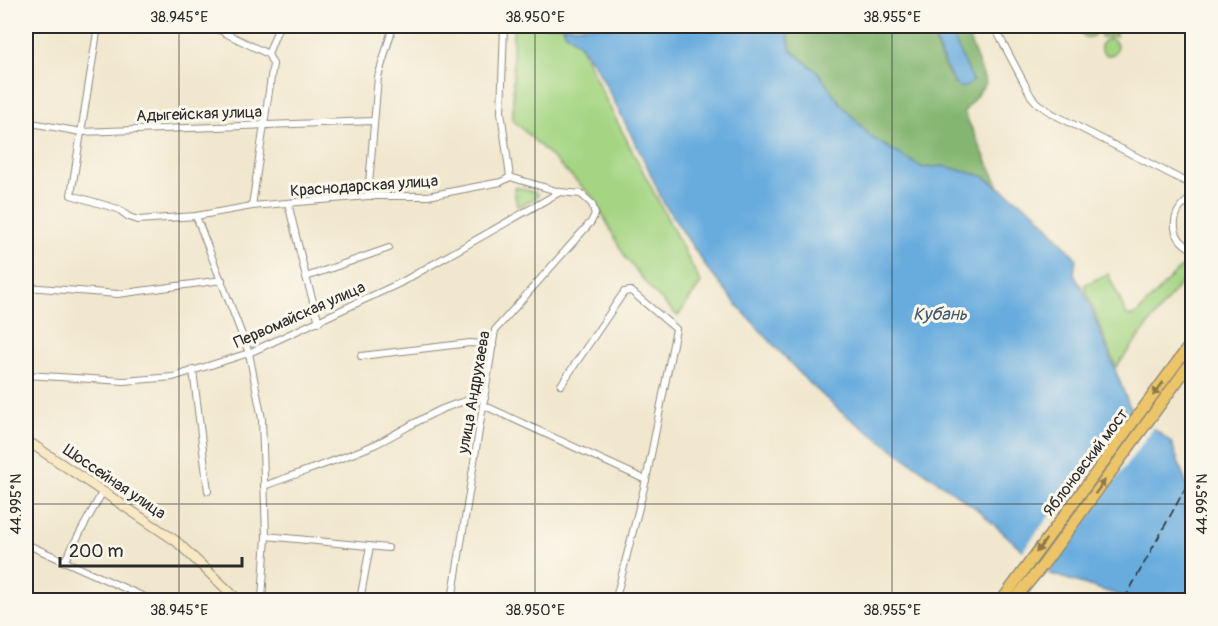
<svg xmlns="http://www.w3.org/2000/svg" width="1218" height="626" viewBox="0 0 1218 626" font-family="Pangolin,sans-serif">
<rect width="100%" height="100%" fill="#fbf7ec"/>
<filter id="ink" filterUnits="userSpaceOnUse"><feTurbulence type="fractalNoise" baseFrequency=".0167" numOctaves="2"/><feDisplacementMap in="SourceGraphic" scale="12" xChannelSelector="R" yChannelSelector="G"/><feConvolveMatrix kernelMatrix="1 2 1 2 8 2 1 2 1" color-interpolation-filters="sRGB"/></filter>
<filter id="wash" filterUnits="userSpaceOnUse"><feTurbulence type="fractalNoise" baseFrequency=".008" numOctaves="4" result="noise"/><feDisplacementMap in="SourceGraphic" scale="24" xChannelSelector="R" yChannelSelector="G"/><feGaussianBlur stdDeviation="1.35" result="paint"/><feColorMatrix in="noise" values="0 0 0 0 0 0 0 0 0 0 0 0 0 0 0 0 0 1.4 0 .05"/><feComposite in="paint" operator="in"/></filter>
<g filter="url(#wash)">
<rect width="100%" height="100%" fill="#f1e7ce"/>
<g fill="#a5d583" stroke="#688057" stroke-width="1.5">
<polygon points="513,26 563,26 565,32 580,45 608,104 701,283 678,316 654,293 625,257 594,198 513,120"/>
<polygon points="1082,26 1096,26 1094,35 1091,37 1085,37 1081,33"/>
<polygon points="1099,26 1115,26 1116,36 1101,37"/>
<circle cx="1109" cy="47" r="8"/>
<polygon points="516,187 537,193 538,196 520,207 517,206 514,189"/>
<polygon points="1192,259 1192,271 1184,279 1116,367 1084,285 1108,274 1127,315 1131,316 1136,315 1178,270"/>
</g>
<polygon fill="#84b671" stroke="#58704e" stroke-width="1.5" points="786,26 930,26 940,57 953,84 973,81 948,26 964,26 986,83 964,112 999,187 983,176 943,166 923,168 872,138 840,103 818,72 791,50"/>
<g fill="#68acde" stroke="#4a6c84" stroke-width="1.5">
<polygon points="563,26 786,26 791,51 818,72 840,103 872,138 923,168 943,166 983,176 1036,213 1076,258 1074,275 1085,293 1129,405 1148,424 1171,442 1189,491 1192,495 1192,600 1134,600 1048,573 978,510 841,412 804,378 738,306 709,271 663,202 648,168 597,68 580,45 565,32"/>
<path d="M 930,26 L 948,26 L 973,81 C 958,96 954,82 948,70 C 940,54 935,42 930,26 Z"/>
</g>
<polygon fill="#f1e7ce" points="1134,405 1155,426 1046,575 1021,553"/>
</g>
<g filter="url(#ink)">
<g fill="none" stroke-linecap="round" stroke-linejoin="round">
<defs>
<g id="street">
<polyline points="98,26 71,195 118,209 129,217 138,220 196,216 252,206 368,196 428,196 501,182 510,177"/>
<polyline points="211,26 268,54"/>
<polyline points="504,26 501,112 510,177"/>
<polyline points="994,26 1031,96 1037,103 1053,114 1192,185"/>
<polyline points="268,54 279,26"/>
<polyline points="26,122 81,132 374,121"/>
<polyline points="368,196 378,77 393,26"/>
<path d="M 1192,198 C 1170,210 1168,237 1192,249"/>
<polyline points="288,203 306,277 319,322"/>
<polyline points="252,206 273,64 268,54"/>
<polyline points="196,216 249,353 262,419 266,536 262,600"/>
<polyline points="306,277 389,248"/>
<polyline points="26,287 118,294 222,280"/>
<polyline points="361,356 470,343 493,345"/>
<polyline points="193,370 208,491"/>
<polyline points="26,375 124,381 173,377 249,353 400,283 560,192"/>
<polyline points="561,385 624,292 631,291 676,329 646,480 617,594 623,600"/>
<polyline points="483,405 646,480"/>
<path d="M 264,486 C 301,472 340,460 376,444 C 411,427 446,400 485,398"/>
<polyline points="266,536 388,548"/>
<polyline points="26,544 151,600"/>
<polyline points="64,562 103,491"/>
<polyline points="360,600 370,546"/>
<polyline points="452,600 495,330 591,222 595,214 592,204 581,194 560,192 510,177"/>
</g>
<polyline id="secondary" points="26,440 176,541 238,600"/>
<g id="primary">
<polyline points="1002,600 1192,342"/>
<polyline points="1014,600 1043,565 1192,361"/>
</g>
</defs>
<use href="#street" stroke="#8e897c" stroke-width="8"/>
<use href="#secondary" stroke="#8e897c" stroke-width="11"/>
<use href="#primary" stroke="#8e897c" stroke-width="13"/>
<use href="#street" stroke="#fff" stroke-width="6"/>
<use href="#secondary" stroke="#f8e8c3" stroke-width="9"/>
<use href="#primary" stroke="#edc569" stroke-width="10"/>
<polyline stroke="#2b2b2b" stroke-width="1.5" stroke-dasharray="9 4.5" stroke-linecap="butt" points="1124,600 1192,476"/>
</g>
<defs><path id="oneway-solid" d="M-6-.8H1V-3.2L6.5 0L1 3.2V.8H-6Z" transform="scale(1.5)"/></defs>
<g fill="#8c784a">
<use href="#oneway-solid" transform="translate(1158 389) rotate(127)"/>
<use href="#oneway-solid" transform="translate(1100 487) rotate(-54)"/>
<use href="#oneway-solid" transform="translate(1041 546) rotate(127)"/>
</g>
</g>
<path fill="none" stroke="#2b2b2b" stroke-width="1.5" stroke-opacity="0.45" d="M 179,26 L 179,600M 535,26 L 535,600M 892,26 L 892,600M 26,504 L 1192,504"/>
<g text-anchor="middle" stroke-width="6" stroke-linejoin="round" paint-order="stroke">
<g font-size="16" fill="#2b2b2b" stroke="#fbf7ec">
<text transform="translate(199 113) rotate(-2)" y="6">Адыгейская улица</text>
<text transform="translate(364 185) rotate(-4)" y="6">Краснодарская улица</text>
<text transform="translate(299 314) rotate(-24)" y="6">Первомайская улица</text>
<text transform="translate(473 392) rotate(-80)" y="6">улица Андрухаева</text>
<text transform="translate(1085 462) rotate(-53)" y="6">Яблоновский мост</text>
<text transform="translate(115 481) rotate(34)" y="6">Шоссейная улица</text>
</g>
<g font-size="18" font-style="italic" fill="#40586a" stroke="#fbf7ec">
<text x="940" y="320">Кубань</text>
</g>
</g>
<rect width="1218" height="626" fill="none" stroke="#fbf7ec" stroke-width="66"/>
<path d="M60 557v9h182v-9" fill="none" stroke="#2b2b2b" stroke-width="3"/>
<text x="69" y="557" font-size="18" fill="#2b2b2b" stroke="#fbf7ec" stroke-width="4.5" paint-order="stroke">200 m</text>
<rect x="33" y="33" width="1152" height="560" fill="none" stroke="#2b2b2b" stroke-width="2"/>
<g font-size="15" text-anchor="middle" fill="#2b2b2b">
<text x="179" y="22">38.945°E</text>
<text x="535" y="22">38.950°E</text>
<text x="892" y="22">38.955°E</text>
<text transform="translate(16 504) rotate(-90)" y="5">44.995°N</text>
<text transform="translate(1202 504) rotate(-90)" y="5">44.995°N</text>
<text x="179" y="615">38.945°E</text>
<text x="535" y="615">38.950°E</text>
<text x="892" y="615">38.955°E</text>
</g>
</svg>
